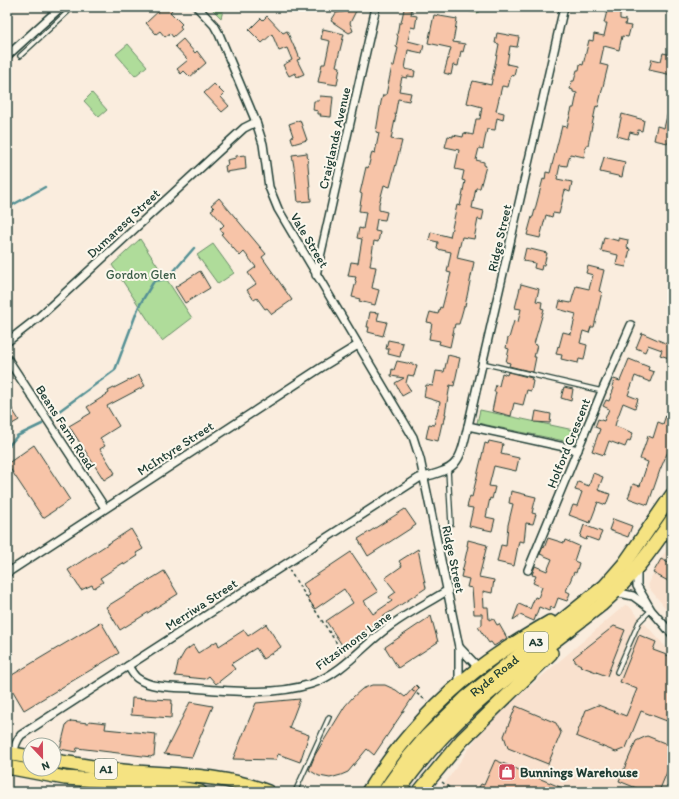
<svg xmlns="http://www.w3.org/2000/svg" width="679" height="799" viewBox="0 0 679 799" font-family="Itim,sans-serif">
<rect width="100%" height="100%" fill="#faedde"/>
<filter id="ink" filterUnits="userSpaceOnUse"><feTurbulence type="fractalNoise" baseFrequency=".025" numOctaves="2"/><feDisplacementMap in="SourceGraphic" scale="8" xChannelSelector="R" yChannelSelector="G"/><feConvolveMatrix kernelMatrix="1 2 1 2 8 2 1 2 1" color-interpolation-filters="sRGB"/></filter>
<g filter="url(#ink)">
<g fill="#f9e1ce">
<polygon points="672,543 672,616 649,588 648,583 663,555"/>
<polygon points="625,605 629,606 672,654 672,773 664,792 439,792 477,737 514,700"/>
</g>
<g fill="#afdc9a" stroke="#678c67">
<polygon points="210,7 224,7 221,18"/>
<polygon points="460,7 479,7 478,13 459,10"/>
<polygon points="128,44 147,66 135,76 116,54"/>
<polygon points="92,93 107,110 99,117 84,101"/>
<polygon points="140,239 192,318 162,341 112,265"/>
<polygon points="213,244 234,273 218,284 197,255"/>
<polygon points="480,410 583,432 579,444 477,423"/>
</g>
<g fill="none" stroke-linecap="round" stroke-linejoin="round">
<g stroke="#559195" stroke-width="2.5">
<polyline points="7,208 45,187"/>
<polyline points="51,417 115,370 139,306 154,281 167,279 194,248"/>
<polyline points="7,448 17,436 42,424"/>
</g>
</g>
<g fill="#f7c4a8" stroke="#1f3d34">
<polygon points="163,7 175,7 170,12 182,24 180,26 182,29 173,37 170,33 165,37 160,31 156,34 146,23"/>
<polygon points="350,7 358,7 350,23 353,31 349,33 331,21 336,13 348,11"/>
<polygon points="608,7 620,7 620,19 626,20 625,25 631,26 628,37 622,36 619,50 604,46 600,64 608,66 598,107 596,106 588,145 586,145 584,157 570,154 567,166 560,165 557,179 572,182 570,192 565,190 559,214 553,213 552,217 546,215 540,238 527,235 532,217 533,217 543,179 545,180 546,172 550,173 562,126 567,127 572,108 574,108 577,93 573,92 573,90 570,89 572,81 574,81 577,70 579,70 580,64 583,65 589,40 593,41 594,34 604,36 607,23 604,23"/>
<polygon points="404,9 412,10 411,15 417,16 415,28 411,27 408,41 424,45 422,53 408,50 405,69 415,71 414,77 408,76 407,78 402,77 399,91 411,93 409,101 398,99 395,115 396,115 391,139 402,141 390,187 384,185 379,204 379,210 387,212 385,220 377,219 375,231 380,232 378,242 374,241 370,266 376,267 372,288 379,290 375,305 359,301 360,299 352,297 356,281 355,280 356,277 348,276 351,262 358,263 362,239 357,238 359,228 363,229 366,212 359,211 362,194 360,193 366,167 368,168 372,152 375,153 379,133 376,132 381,102 383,95 386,95 392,66 394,66 398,48 396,47 398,36 397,35 399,23 401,23"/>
<polygon points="434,15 457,19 453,42 465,44 463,52 461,51 458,66 453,65 451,75 444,73 451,48 428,43"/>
<polygon points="267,16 283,33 287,31 295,49 296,49 300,59 297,60 304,74 297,77 295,73 289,76 283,65 292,60 287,48 279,51 272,34 262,43 249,30 261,18 263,20"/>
<polygon points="323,29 344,34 336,66 340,67 337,85 318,82 322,64 325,64 330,41 321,39"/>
<polygon points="497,33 519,37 517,47 510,46 507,64 516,66 514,76 511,75 508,87 502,86 496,111 504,113 503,120 497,118 495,130 487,129 483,149 479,148 476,160 484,162 484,165 486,166 480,188 476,188 472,208 484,211 482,220 478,219 474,239 462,237 457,258 474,262 465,306 464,306 459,324 455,324 450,347 439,344 440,341 429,339 432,323 427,322 430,312 438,314 440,307 442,308 451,273 447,272 451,252 437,249 438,242 429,240 431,232 450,237 457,205 460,206 465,181 462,180 464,171 455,169 459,150 445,147 448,136 453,137 453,135 463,137 464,133 473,135 476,119 480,119 482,107 467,103 470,90 473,81 491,85 499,44 495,43"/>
<polygon points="183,39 195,53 197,51 206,63 190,77 184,71 181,74 177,69 188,60 175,46"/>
<polygon points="663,53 672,55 672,75 649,70 652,59 661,61"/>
<polygon points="214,84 224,94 221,97 229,106 222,112 204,93"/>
<polygon points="320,96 333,97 331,117 320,116 321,114 318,114 318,111 313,110 314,101 319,101"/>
<polygon points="670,104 672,105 672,144 654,140 657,126 664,128"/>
<polygon points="622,114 644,120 642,131 638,130 637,134 630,132 628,139 617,136"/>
<polygon points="300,120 307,140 293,144 291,137 293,136 289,124"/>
<polygon points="307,153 311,201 298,202 295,173 292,155"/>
<polygon points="245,155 246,169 226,172 225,166 228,165 227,160 236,158 236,156"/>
<polygon points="604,157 625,162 622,177 600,172"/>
<polygon points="219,198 266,254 262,257 292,300 272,314 267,308 265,309 257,298 254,300 247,290 256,284 248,273 256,267 244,252 240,256 221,234 223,233 220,229 224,225 211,210 214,208 211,205"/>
<polygon points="604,237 619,241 619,238 628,240 627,248 630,249 626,267 616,265 618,255 601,251"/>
<polygon points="526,248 547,253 544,265 542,265 541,270 534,268 535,263 523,261"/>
<polygon points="588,266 604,270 599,291 602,292 594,327 591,327 589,333 583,331 580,343 587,345 584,360 579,359 578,363 561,359 562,355 556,354 558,346 559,347 563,332 571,334 576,314 558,309 560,301 571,303 576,286 589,289 593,275 586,273"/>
<polygon points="200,271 210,288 185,303 175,287"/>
<polygon points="521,284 539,289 536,301 542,302 541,308 544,309 534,344 537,345 534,357 536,357 533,372 509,366 510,363 506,362 509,349 506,348 508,338 509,338 514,321 518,322 521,309 515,308"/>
<polygon points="370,312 379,313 377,320 387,322 383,336 368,332 369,327 367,327"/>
<polygon points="642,333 672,346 669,358 660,355 662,350 648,345 645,352 636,348"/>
<polygon points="388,340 403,343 400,357 388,354 389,349 386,349"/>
<polygon points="448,355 460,358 454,386 450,385 445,414 446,414 444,423 442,423 438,441 426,438 429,424 434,425 440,402 424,397 426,385 433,386 436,371 444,372"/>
<polygon points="629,359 649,367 648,370 654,372 650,382 635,376 628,395 638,399 635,408 623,403 616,422 615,426 633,433 630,441 628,440 625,447 609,441 604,455 592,451 600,429 595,427 598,419 604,421 609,409 603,406 606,400 609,401 614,388 612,387 614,379 620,381"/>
<polygon points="397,361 417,365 414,376 408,375 406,383 411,391 402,396 395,383 404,378 391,376 392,369 394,370"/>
<polygon points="508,372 532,378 531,380 533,381 531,391 527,390 523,405 514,403 511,416 492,411 496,392 494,392 496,385 499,386 502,373 507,375"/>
<polygon points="139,375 145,386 107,406 119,426 100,438 105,446 100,449 115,473 104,480 69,426 91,413 87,407 109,393 108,391"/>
<polygon points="564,387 573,389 571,401 561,398"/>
<polygon points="671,400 672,442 660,470 648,505 628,498 633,484 640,486 648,462 640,459 648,436 653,438 658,422 663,424"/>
<polygon points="7,401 19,420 7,427"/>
<polygon points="536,411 551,414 550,423 534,422"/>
<polygon points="489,441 503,444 501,454 519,458 516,471 494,466 489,486 495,487 492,499 490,498 486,517 495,519 492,531 469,526 473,508 467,507 470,496 472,497 485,443 488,444"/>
<polygon points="34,445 70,500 43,518 7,464"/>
<polygon points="593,473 603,477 598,490 610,494 606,505 598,502 590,523 569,515 573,505 577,506 582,492 575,490 578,482 589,486"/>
<polygon points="511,491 536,497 532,513 536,514 533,524 526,523 524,542 519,541 514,566 497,562 501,545 506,546 508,525 513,504 509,503"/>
<polygon points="405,509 416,525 368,556 358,539"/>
<polygon points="613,519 632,526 628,537 609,530"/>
<polygon points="584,525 602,532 598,541 587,537 586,540 580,537"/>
<polygon points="131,529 143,549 136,553 138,556 124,565 123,563 100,578 103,582 94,588 92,585 81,590 68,570"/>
<polygon points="548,538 564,543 565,540 579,546 574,561 579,563 576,573 574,572 566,591 570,593 567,601 558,598 554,609 551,607 549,611 539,607 534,621 520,615 513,620 519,604 530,609 535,597 538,598 542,587 533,583 536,576 532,575 535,566 547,571 552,559 540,554 543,547 544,548"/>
<polygon points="468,540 487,545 479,577 494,580 492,593 483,591 484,607 488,607 489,620 493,618 497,625 499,624 507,638 494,646 491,642 489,643 478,627 482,625 482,614 474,614 472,588 467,587 469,579 461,577 468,546 467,546"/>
<polygon points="418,549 426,588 381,618 344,648 326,621 353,603 344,589 315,609 307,597 310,595 303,584 351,552 378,592 364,601 373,614 392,601 389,597 396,592 385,578 402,566 399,561"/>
<polygon points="661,559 672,565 672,583 653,573"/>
<polygon points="164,571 178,594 120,630 106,607"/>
<polygon points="431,616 438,642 398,668 385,647"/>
<polygon points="101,622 119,653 24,710 7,681 7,678"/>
<polygon points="266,624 281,647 263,659 256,648 231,664 235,669 216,684 209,676 205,679 175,676 178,663 185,651 193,645 198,653 217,641 219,646 244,630 248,636"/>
<polygon points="614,626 625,630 607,676 580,666 581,665 575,662 575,660 573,658"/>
<polygon points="639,635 656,642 653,650 672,657 672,723 641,711 626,748 616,752 576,736 586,710 598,705 626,716 637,689 620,682"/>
<polygon points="372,685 385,685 396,690 405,697 416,685 419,688 374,755 367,749 348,772 341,775 330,778 319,776 309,770 315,755 345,706 353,697 362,689"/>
<polygon points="132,698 172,700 171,718 131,715"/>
<polygon points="300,699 289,728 309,735 300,762 278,754 276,760 233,759 256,703"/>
<polygon points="190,702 213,706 192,757 164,754"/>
<polygon points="516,706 556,723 561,733 548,764 508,748 504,736"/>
<polygon points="71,721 88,723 89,721 106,723 105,729 156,734 154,756 152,756 151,757 77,748 76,752 60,749 66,725"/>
<polygon points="647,736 672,746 672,760 660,789 652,792 646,792 619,781 636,741"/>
<polygon points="495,760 572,792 476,792 481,784 484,785"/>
</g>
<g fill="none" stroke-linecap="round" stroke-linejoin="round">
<defs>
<g id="lane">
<polyline points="20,56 73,7"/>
<polyline points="482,363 602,391"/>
<polyline points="448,469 451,524"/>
<polyline points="617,672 639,622 651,610"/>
<polyline points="295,792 329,717"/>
</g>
<g id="street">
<polyline points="197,7 214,25 219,34 256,122 263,144 269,187 278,209 413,437 420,459 459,647 459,685"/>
<polyline points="7,56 61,7"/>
<polyline points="316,275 376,7"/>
<polyline points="7,342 39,317 244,128 256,122"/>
<polyline points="7,358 105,508"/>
<polyline points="468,426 578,450"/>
<polyline points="637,569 637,586 651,610 672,634"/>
<polyline points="528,570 602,391 631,325"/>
<polyline points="7,573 322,367 358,345"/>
<polyline points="615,592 633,596 648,607"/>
<polyline points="459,647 476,665 480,667"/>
<path d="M 128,666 C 131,670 133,675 137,678 C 152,689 176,687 193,688 C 232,691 273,696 311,684 C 341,674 362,647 386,629 C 405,614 428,603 448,590"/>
<path d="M 13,756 C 14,748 16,741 21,735 L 419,478 C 459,469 459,464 468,426 L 564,7"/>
</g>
<g id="highway">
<polyline points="7,753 30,757"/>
<path d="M 54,761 C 77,764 100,769 123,771 C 174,776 220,773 268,792"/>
<polyline points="7,767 65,778 159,784 200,792"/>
<path d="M 368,792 C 397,744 436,702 480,667 C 502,650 526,636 550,622"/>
<path id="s1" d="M 384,792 L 409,757 L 426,737 L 467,697 L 605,586 L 625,563 L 672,495"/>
<path d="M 398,792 C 450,714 528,662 601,605 C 631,578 650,552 672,520"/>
<polyline points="419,792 462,740 551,653"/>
</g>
</defs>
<use href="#lane" stroke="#1f3d34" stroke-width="6"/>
<use href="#street" stroke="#1f3d34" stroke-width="10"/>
<use href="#highway" stroke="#1f3d34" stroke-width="16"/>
<g stroke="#1f3d34" stroke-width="1.5" stroke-dasharray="3 3" stroke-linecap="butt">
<polyline points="289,570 345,656"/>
<polyline points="412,690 427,701"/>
<polyline points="442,782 455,792"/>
</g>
<use href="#lane" stroke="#fbf7ec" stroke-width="3.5"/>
<use href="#street" stroke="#fbf7ec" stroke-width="7"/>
<use href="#highway" stroke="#f5e382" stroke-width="13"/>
</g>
</g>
<defs>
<symbol id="shop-square" viewBox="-11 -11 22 22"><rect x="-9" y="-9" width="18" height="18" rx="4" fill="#d1495b" stroke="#fbf7ec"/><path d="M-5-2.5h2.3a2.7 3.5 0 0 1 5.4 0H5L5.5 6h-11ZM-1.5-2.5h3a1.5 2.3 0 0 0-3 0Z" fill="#fff"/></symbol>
</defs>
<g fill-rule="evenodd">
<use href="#shop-square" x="497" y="762" width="20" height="20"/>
</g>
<g text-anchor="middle" stroke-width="4" stroke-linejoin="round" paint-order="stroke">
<g fill="#fbf7ec" stroke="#61756b" stroke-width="1">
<rect x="524" y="632" width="24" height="20" rx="3"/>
<rect x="95" y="759" width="22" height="20" rx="3"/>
</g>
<g font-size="12" font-weight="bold" fill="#1f3d34">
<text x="536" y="646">A3</text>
<text x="106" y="773">A1</text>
</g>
<g font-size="13" fill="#1f3d34" stroke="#fbf7ec">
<text transform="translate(334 138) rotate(-77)" y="5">Craiglands Avenue</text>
<text transform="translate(123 223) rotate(-43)" y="5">Dumaresq Street</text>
<text transform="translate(499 238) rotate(-77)" y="5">Ridge Street</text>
<text transform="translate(310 240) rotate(59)" y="5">Vale Street</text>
<text transform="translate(66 427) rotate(57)" y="5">Beans Farm Road</text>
<text transform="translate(568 443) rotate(-68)" y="5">Holford Crescent</text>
<text transform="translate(175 448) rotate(-33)" y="5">McIntyre Street</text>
<text transform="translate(454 559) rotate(78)" y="5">Ridge Street</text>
<text transform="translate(201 604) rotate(-33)" y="5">Merriwa Street</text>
<text transform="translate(353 640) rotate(-36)" y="5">Fitzsimons Lane</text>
<text dy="5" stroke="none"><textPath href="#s1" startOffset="161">Ryde Road</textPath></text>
</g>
<g font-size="13" fill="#3c5d48" stroke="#fbf7ec">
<text x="141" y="279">Gordon Glen</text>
</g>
<g font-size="13" font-weight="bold" fill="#1f3d34" stroke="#fbf7ec" text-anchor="start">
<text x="520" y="777">Bunnings Warehouse</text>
</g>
</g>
<rect width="679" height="799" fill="none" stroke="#fbf7ec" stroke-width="24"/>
<rect x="12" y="12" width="655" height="775" fill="none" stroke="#1f3d34" stroke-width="1.5" filter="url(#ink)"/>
<g transform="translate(42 757) rotate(158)"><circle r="19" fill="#fbf7ec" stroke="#a3ada2"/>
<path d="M0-3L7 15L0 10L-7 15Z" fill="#d1495b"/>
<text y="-6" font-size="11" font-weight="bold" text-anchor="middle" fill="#1f3d34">N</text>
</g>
</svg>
